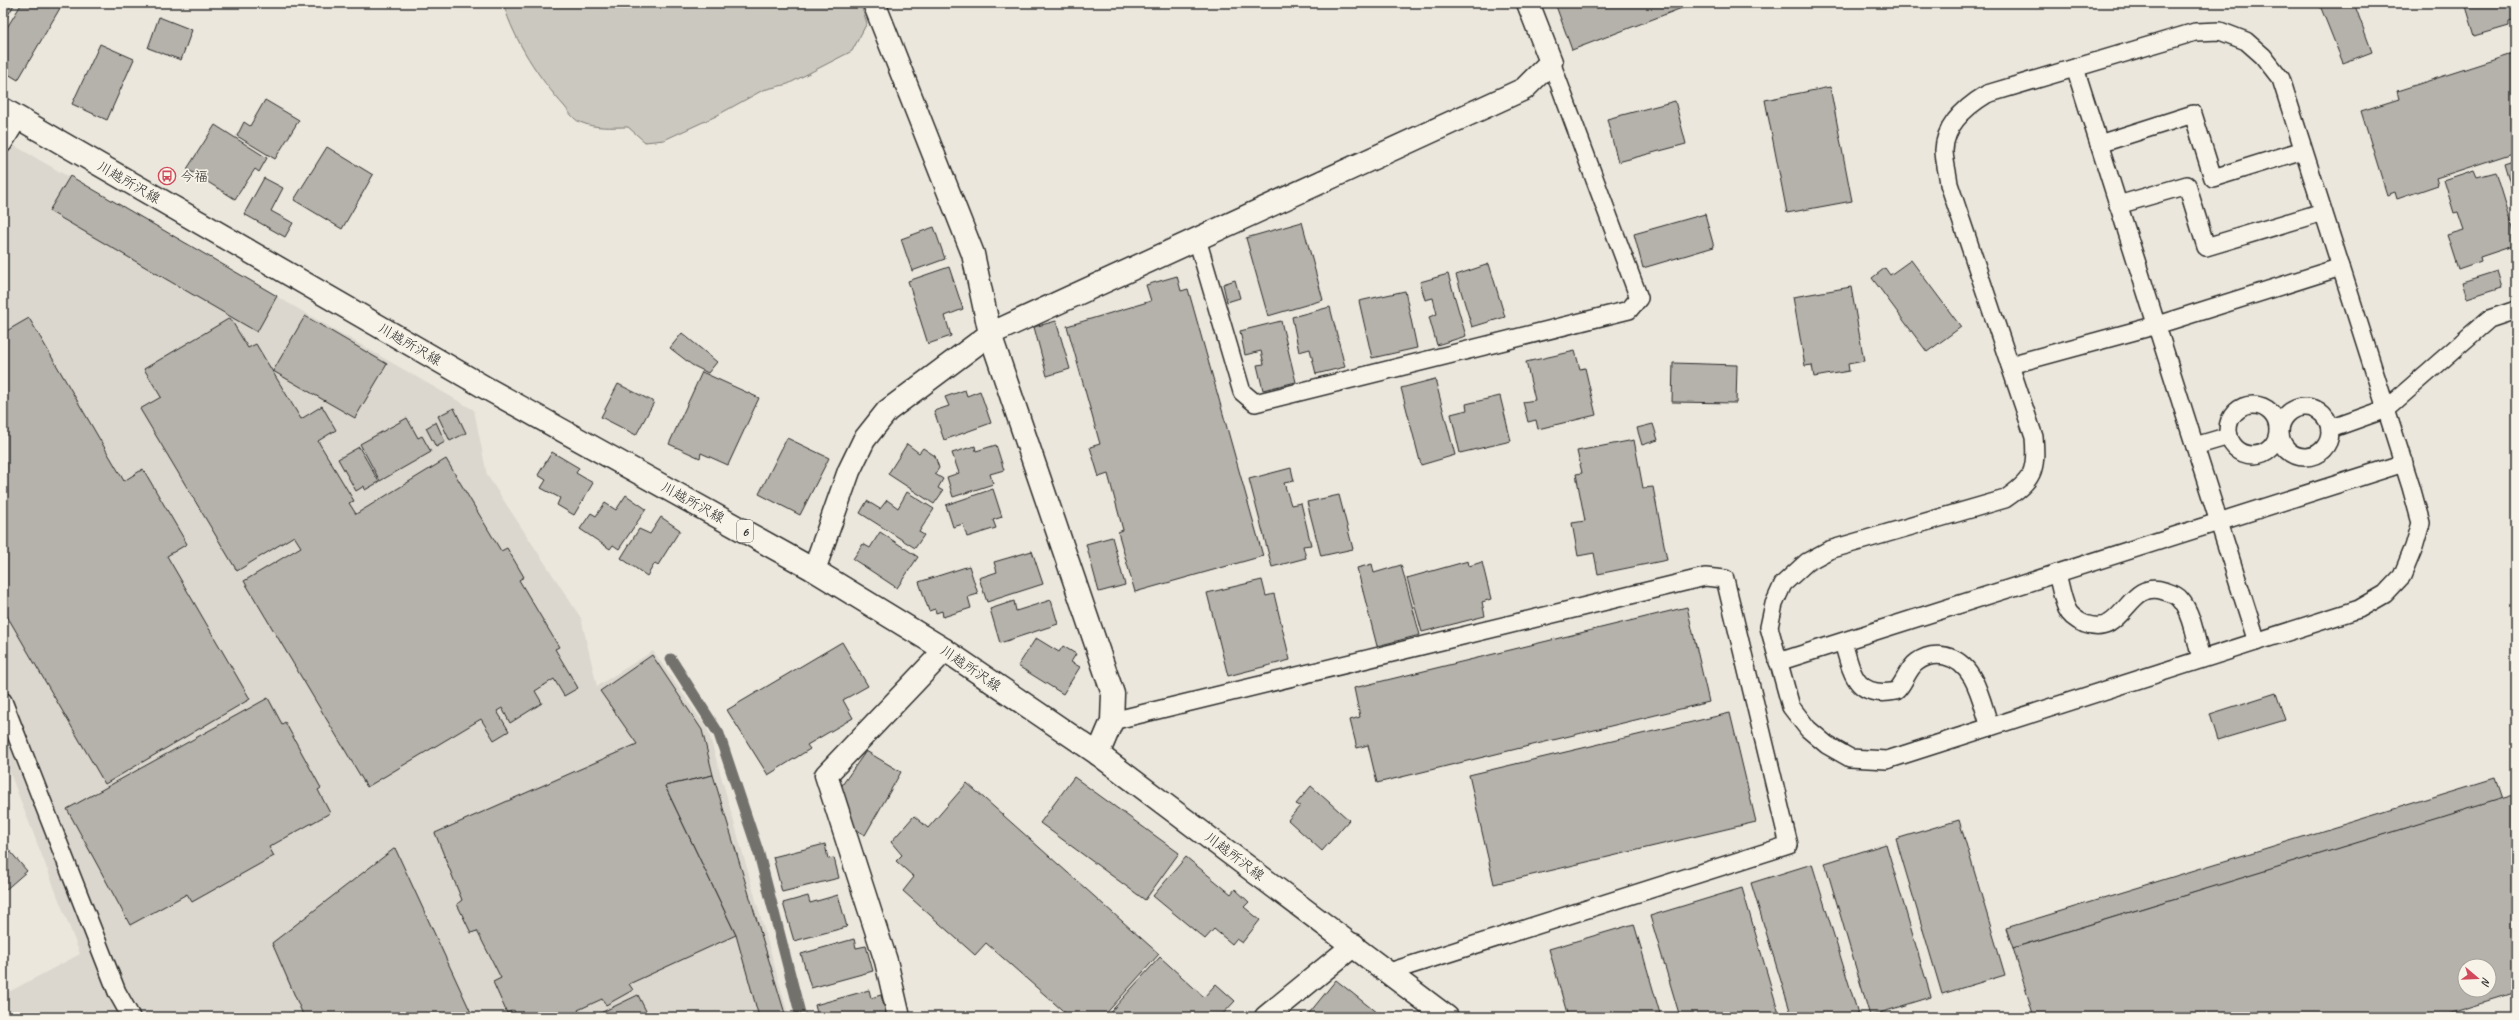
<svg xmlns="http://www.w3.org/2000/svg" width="2519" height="1020" viewBox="0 0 2519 1020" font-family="Caveat,'Klee One',sans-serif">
<rect width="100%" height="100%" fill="#ebe7dd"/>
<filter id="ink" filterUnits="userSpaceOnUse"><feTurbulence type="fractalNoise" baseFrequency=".025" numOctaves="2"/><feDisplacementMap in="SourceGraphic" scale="8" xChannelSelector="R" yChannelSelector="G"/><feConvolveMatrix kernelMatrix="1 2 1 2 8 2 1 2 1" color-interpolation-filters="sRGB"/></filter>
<g filter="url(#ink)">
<polygon fill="#dbd7ce" points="3,139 474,410 487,475 581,618 597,686 653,651 708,730 789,1017 3,1017 3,995 80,954 3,755"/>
<path fill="#cbc8bf" stroke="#7b7a75" d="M 503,3 L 860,3 L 867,23 L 852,51 L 788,84 L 763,90 L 714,117 L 664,140 L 645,142 L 628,127 C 611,127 596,129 580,122 C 574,120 569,112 565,107 C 538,77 515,42 503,3 Z"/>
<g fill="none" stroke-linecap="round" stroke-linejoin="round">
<polyline stroke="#72716c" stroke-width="11" points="671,659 719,734 759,854 801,1017"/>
</g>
<g fill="#b5b2ab" stroke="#2b2b2b" fill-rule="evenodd">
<polygon points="3,3 15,3 3,24"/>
<polygon points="22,3 63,3 18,80 3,71 3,34"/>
<polygon points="1555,3 1695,3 1572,50"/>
<polygon points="2319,3 2354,3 2372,52 2343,63"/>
<polygon points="2465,3 2516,3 2516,20 2509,22 2509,26 2475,36"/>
<polygon points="159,17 192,30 181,60 148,48"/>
<polygon points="100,44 134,59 107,120 72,104"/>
<polygon points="2515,53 2516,152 2436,178 2438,185 2397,199 2395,192 2387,195 2361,111 2399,99 2397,91"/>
<polygon points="1830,87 1852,201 1787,213 1765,100"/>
<polygon points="265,100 299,120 275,159 237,136 244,122 250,126"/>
<polygon points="1675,101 1686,144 1618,162 1607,119"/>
<polygon points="215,125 267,158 259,172 255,169 235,199 187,169"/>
<polygon points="327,147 373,175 342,229 294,200"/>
<polygon points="2516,159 2516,204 2504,163"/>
<polygon points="2474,170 2477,177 2496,172 2516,237 2516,245 2480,257 2481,261 2458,269 2447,235 2464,230 2458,212 2454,213 2444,180"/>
<polygon points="70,176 277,296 257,332 49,211"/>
<polygon points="264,178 283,188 271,211 293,223 285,237 244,214"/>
<polygon points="1705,214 1714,247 1643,268 1634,234"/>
<polygon points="1302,222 1323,300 1268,316 1246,238"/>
<polygon points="934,227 945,259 912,271 901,239"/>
<polygon points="1911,260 1961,327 1927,352 1872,278 1885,268 1890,275"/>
<polygon points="1489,264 1505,317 1472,327 1456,275"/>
<polygon points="949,267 963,309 945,316 951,336 928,344 908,281"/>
<polygon points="2497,271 2502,287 2467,298 2462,282"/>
<polygon points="1448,274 1466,336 1437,345 1429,317 1437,314 1433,298 1425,300 1420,282"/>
<polygon points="1177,276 1181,291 1188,289 1263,556 1135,592 1118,532 1123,530 1108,474 1099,477 1090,447 1100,444 1067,326 1151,301 1146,285"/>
<polygon points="1235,280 1240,298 1227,302 1223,284"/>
<polygon points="1851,287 1864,361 1848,364 1849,371 1814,377 1812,365 1805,366 1793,297"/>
<polygon points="1405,291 1417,348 1372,358 1359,301"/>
<polygon points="1330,307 1345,367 1316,374 1310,349 1299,352 1292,317"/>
<polygon points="305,316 387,364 355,418 273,371"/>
<polygon points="29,318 124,481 143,469 187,544 167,556 250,699 105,784 3,609 3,333"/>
<polygon points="230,318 248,348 256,344 301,419 322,406 336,430 318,441 354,501 349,503 356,514 446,459 501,551 507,548 524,577 519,580 559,647 555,649 578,688 564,696 554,679 535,691 542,703 510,723 502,708 497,711 509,731 494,740 481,719 367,787 244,581 301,547 294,536 237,571 140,409 161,397 144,369"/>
<polygon points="1056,321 1070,369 1047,376 1034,327"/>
<polygon points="1281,321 1296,382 1263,390 1257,365 1264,364 1261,351 1245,355 1240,331"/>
<polygon points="682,333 717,362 708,373 692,365 670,348"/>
<polygon points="1575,351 1580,369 1585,368 1596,415 1538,429 1536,420 1528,422 1523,402 1535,400 1526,362"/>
<polygon points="1673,363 1737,365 1736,403 1672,402"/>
<polygon points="702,372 759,398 728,465 701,453 700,458 669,444"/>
<polygon points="1435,379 1455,455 1421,465 1401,388"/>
<polygon points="618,384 654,402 636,435 601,417"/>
<polygon points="965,390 967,396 980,391 991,423 944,440 934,411 949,406 945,397"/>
<polygon points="1500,396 1511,441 1460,453 1451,414 1467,410 1466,404"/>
<polygon points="454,408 466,433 450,441 438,416"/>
<polygon points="407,418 418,438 422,436 431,452 380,481 360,444"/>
<polygon points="436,422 445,442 436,447 426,428"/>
<polygon points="1653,424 1658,440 1642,445 1637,428"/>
<polygon points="787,438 829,458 800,515 759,494"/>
<polygon points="1634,440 1643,488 1653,487 1667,560 1598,574 1594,553 1578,556 1572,523 1585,521 1576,474 1582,473 1577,451"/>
<polygon points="907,444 919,453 923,448 935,456 939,468 935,474 943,479 938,488 943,491 934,504 888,474"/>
<polygon points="996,445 1004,470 990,474 993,484 953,497 947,477 959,473 952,453 975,446 976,451"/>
<polygon points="359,447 379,482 365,490 364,486 356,491 338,459"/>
<polygon points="552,452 579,468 576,473 593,483 574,515 557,505 560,498 541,488 546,480 538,475"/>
<polygon points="1291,468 1294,481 1284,483 1291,505 1301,503 1311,545 1303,546 1306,558 1272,567 1249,479"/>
<polygon points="993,489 1002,517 993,520 996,528 967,537 963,524 953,527 946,505"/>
<polygon points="907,492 934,509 919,532 924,535 915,548 860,513 867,501 880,509 887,500 898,508"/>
<polygon points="626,495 646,509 619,549 613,545 610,549 580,529 591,513 596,516 605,503 616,510"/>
<polygon points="1339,495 1353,549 1321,556 1307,502"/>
<polygon points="661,517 680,530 658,565 655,563 647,576 621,558 639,529 650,534"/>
<polygon points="880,532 918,557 897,588 853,559 863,544 870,548"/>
<polygon points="1112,537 1125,585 1099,592 1086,544"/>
<polygon points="1032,551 1043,584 987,602 979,578 997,572 994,562"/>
<polygon points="1468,561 1469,566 1482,562 1491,599 1482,602 1485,616 1422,632 1407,578"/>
<polygon points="1372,564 1374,573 1401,565 1420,635 1377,646 1357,568"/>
<polygon points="969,566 978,594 968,597 971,608 943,617 942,611 936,613 935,609 929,611 919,582"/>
<polygon points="1262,580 1266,596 1274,594 1290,660 1228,676 1207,593"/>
<polygon points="1051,600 1058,624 1000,643 990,609 1014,601 1016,611"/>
<polygon points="1687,607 1709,702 1377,783 1368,745 1357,748 1350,720 1360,717 1354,688"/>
<polygon points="1036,638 1059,652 1063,646 1076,654 1071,662 1080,667 1063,694 1018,666"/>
<polygon points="842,642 868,686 843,700 853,718 807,745 810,749 768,775 727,710"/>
<polygon points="652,655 702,730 713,775 665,786 736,935 629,984 633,990 606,1005 602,999 578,1010 581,1017 516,1017 514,1010 507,1013 493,982 501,978 477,931 471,933 457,904 462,900 435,833 637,744 600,691"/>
<polygon points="2276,693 2285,720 2218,740 2210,714"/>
<polygon points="268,698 282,724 285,722 321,788 318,790 330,813 269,847 274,856 192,902 187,894 130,925 67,809"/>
<polygon points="1730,713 1756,822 1494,884 1469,775"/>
<polygon points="866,751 901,772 865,835 854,829 840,788"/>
<polygon points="713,775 786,1017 759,1017 736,935 665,786"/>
<polygon points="1074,777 1179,853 1145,900 1040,823"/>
<polygon points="2495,778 2502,799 2013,948 2006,928"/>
<polygon points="967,783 1159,954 1103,1017 1070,1017 986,943 975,955 903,891 914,877 896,861 902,855 891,842 914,816 928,828"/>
<polygon points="1311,786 1349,820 1322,851 1288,820 1300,806 1296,804"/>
<path d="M 2516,794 L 2516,993 L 2438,1017 L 2034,1017 L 2013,948 ZM 2465,966 L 2489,966 L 2489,990 L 2465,990 Z"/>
<polygon points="1959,820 2005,975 1942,994 1896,839"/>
<polygon points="3,843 27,871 3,892"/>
<polygon points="825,844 828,859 834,858 839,878 782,892 773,857"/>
<polygon points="1886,844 1931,997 1870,1016 1825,863"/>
<polygon points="395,848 473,1017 304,1017 272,943"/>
<polygon points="1186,857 1231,894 1235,889 1249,902 1244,907 1260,920 1242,943 1236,939 1232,944 1214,929 1205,939 1153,896"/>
<polygon points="1812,864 1859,1017 1792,1017 1751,883"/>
<polygon points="1742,888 1780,1017 1680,1017 1650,916"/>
<polygon points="838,895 847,927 794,941 783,903 808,896 810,903"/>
<polygon points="1634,924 1661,1017 1568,1017 1549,949"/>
<polygon points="854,939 856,948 866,946 873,971 811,988 801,954"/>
<polygon points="1160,957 1204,997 1216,984 1235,1001 1220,1017 1106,1017"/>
<polygon points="1336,980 1382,1017 1298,1017 1302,1013 1306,1017"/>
<polygon points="869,990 871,998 881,995 887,1017 818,1017 815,1005"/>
<polygon points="638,995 649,1017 592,1017"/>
</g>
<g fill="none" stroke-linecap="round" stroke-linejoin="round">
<defs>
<g id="service">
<path d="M 2220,31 L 2246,41 L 2263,56 L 2281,79 L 2411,487 L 2421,523 L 2414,547 L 2402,576 L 2385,594 L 2359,609 L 1887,760 L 1850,758 L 1827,745 L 1808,729 L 1791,707 L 1769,627 L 1774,604 L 1783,584 L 1807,562 L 1829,550 L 2005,499 C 2033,480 2037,471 2034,437 L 1949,184 C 1948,173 1944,161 1944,150 C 1945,124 1967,106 1987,94 L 2195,32 Z"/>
<polyline points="2075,68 2257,642"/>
<polyline points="3,144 19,118"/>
<polyline points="2099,144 2193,114 2213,178 2303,150"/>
<polyline points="2118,205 2187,185 2206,247 2323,212"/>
<polyline points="1197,239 1242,392 1255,403 1629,310 1639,298 1551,62"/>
<polyline points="2010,365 2157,325 2341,267"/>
<circle cx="2253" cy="430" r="25"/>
<circle cx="2305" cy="432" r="25"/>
<polyline points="2330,429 2386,409 2489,319 2516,310"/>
<polyline points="2195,446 2229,436"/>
<path d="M 2057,573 C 2060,585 2062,598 2067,609 C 2070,616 2078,621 2085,624 C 2125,639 2126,578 2164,591 C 2170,593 2176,594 2180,599 C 2193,613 2196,641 2201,659"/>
<path d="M 1843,642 C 1852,673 1855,699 1896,691 C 1905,683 1907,669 1917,662 C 1926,655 1935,654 1945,656 C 1976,663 1981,701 1990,727"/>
<polyline points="1778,662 2404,463"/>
<polyline points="3,701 117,992 131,1017"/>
<polyline points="1112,721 1705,577 1725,579 1789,845 1389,972"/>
</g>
<g id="minor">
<polyline points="814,570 849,471 864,440 887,411 990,334 973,254 874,3"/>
<polyline points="1098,754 1112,721 1113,694 990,334 1524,89 1551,62 1528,3"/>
<polyline points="899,1017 886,961 826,775 945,650"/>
<polyline points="1266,1017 1354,945"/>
</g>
<polyline id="primary" points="3,109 486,388 814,570 945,650 1098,754 1447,1017"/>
</defs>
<use href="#service" stroke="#2b2b2b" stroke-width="20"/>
<use href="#minor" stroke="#2b2b2b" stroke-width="25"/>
<use href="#primary" stroke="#2b2b2b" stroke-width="25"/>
<use href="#service" stroke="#f7f3e8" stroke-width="17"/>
<use href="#minor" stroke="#f7f3e8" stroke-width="22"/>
<use href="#primary" stroke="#f7f3e8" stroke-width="22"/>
</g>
</g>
<defs>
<symbol id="bus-ring" viewBox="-11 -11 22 22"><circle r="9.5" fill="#f7f3e8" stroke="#d1495b" stroke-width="1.5"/><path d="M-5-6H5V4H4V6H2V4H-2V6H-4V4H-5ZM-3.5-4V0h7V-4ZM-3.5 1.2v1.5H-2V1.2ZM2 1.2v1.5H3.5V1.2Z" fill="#d1495b"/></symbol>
</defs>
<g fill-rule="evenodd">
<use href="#bus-ring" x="157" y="166" width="20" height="20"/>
</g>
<g text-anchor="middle" stroke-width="3.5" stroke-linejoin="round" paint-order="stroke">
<rect fill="#f7f3e8" stroke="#686764" stroke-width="1" x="737" y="520" width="16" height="22" rx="3"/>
<g font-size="13" font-weight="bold" fill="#2b2b2b">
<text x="745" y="536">6</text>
</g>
<g font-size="14" fill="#2b2b2b" stroke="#f7f3e8" text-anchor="start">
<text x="180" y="181">今福</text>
</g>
<g font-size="14" fill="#2b2b2b" stroke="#f7f3e8">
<text transform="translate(129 182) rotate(30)" y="5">川越所沢線</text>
<text transform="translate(410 344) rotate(30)" y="5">川越所沢線</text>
<text transform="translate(693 502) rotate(29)" y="5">川越所沢線</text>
<text transform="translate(971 668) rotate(34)" y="5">川越所沢線</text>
<text transform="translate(1235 856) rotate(37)" y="5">川越所沢線</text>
</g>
</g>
<rect width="2519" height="1020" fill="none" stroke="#f7f3e8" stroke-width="16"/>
<rect x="8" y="8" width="2503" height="1004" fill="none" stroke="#2b2b2b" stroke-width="1.5" filter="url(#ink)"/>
<g transform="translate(2477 978) rotate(109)"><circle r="19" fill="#f7f3e8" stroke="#a5a39c"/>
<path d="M0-3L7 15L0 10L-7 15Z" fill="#d1495b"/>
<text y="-6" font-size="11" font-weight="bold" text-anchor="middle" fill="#2b2b2b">N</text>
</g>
</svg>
